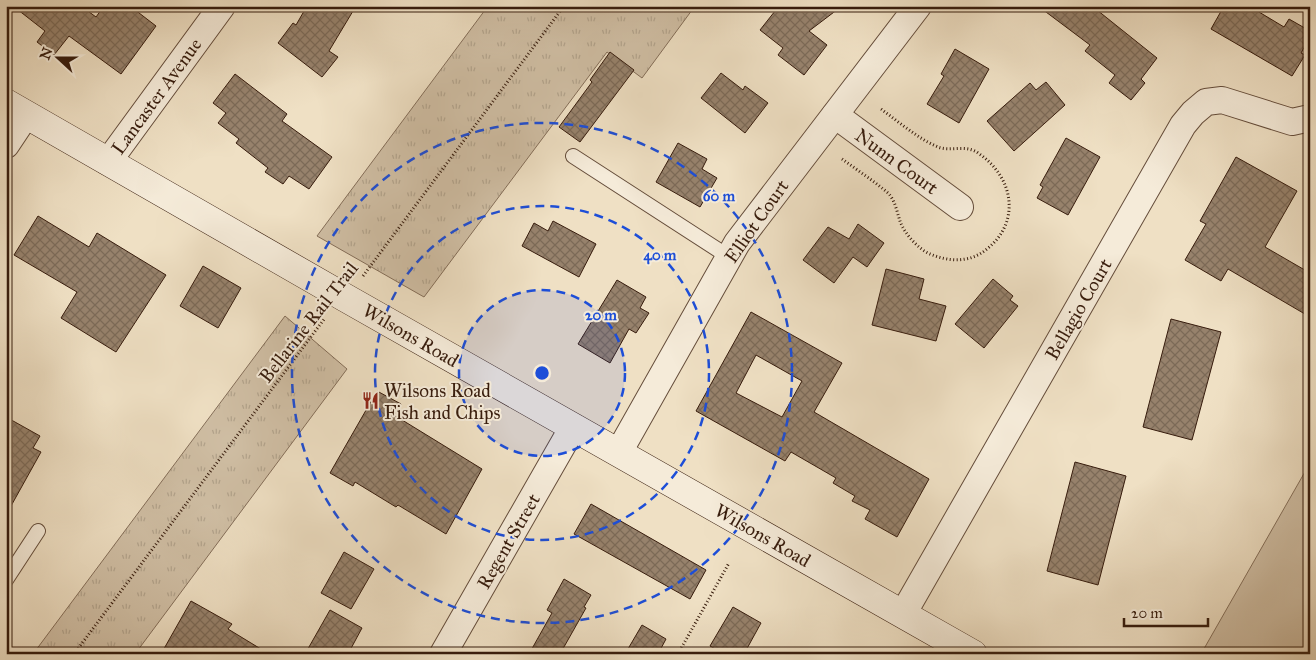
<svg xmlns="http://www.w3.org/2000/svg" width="1316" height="660" viewBox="0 0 1316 660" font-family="'IM FELL Great Primer',serif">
<defs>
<pattern id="grass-tufts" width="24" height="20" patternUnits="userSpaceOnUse" patternTransform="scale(1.25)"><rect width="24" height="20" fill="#d0bfa5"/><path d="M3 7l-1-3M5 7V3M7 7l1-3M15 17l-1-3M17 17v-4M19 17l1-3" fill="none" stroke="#b3a48d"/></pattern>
<pattern id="building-cross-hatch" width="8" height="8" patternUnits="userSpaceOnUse" patternTransform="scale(1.25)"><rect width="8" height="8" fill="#97826c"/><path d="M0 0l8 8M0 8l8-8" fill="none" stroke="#7c6a57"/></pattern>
</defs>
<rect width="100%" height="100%" fill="#efe0c4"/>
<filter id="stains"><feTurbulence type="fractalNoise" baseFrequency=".004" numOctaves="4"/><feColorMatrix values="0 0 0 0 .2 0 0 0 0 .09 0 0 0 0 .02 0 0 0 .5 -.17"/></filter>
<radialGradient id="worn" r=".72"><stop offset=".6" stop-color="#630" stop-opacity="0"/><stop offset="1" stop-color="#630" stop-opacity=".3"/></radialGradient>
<g fill="url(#grass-tufts)" stroke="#846e59">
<polygon points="488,6 695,6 642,78 607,52 424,297 317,236"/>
<polygon points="285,316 347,369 135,654 33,654"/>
</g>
<polygon fill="#d0bfa5" stroke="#846e59" points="1310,463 1310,654 1201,654"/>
<g fill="url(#building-cross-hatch)" stroke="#371c0d" fill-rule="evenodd">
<polygon points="13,6 81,6 96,17 104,6 130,6 156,26 121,74 69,36 54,55 37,42 45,31"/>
<polygon points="307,6 356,6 329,51 338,57 322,77 278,43 293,23 296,25"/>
<polygon points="779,6 842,6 809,31 827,45 804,75 778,55 783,48 760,30"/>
<polygon points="1038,6 1092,6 1157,58 1141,79 1145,83 1131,100 1109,83 1115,75 1085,51 1090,45"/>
<polygon points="1224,6 1249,6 1284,27 1289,19 1310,31 1310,37 1301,53 1305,55 1292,76 1211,29"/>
<polygon points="955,49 989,69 959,123 927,104 944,76 941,74"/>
<polygon points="610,52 634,70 580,142 559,127 592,82 590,80"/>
<polygon points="721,73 743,90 745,86 768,103 745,133 701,98"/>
<polygon points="235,74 287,114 282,121 332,157 309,189 289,176 283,184 265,172 268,168 236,143 239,139 218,123 226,113 213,103"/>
<polygon points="1046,82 1065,105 1014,151 987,121 1030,83 1036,90"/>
<polygon points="1066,138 1100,157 1068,215 1037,198 1043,187 1040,185"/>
<polygon points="678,143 707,159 702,169 717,178 700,207 656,182"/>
<polygon points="1236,157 1297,191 1265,247 1310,273 1310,317 1228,269 1221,281 1185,260 1206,224 1200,221"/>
<polygon points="38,216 89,247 97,233 166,275 116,352 61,318 77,292 14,255"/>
<polygon points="553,221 596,244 579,277 522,246 534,223 548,231"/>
<polygon points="858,224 884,243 867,267 853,257 834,283 803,260 828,227 849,239"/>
<polygon points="203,266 241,288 218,328 180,306"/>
<polygon points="886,269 924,279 919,299 946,306 936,341 872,325"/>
<polygon points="993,279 1013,296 1010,300 1018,306 984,348 955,324"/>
<polygon points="617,280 646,297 640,308 649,313 636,333 629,329 610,363 578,344"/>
<path d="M 751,312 L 842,363 L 814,412 L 929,479 L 897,537 L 865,519 L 870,510 L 852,501 L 855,496 L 833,483 L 836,478 L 791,452 L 785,461 L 696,411 ZM 756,355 L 802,381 L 782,417 L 736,393 Z"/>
<polygon points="1171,319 1221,332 1192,440 1143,427"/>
<polygon points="377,391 401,404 394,415 482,469 446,534 398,505 396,507 355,482 353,486 330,473"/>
<polygon points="6,417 40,436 33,448 41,452 6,515"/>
<polygon points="1075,462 1126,476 1098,585 1047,571"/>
<polygon points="591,504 706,570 690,599 574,534"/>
<polygon points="344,552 374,569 351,609 321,593"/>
<polygon points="564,579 591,595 584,607 586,608 560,654 529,654 552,613 547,610"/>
<polygon points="191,601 232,624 228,629 269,654 161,654"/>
<polygon points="733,607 761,623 744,654 724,654 710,646"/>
<polygon points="330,610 362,628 348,654 305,654"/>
<polygon points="642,625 666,639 658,654 625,654"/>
</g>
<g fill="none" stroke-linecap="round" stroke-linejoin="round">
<defs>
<g id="lane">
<polyline points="573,156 729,257"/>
<polyline points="6,580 38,531"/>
</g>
<g id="street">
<polyline points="835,115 960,207"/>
<polyline points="6,145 26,115"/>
<polyline points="108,162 222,6"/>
<polyline points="619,452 737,243 918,6"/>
<polyline points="903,614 1183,125 1193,113 1206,102 1222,100 1292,122 1310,118"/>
<polyline points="443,654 573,427"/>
</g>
<polyline id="secondary" points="6,103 344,297 973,654"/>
</defs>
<use href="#lane" stroke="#654d3b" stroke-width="16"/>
<use href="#street" stroke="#654d3b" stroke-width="28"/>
<use href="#secondary" stroke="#371c0d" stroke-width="29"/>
<g stroke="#371c0d" stroke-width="3" stroke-dasharray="1 2.5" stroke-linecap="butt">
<path d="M 842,159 C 857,170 874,181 888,193 C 895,200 897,212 900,221 C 904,233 918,249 930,254 C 949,262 970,263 987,249 C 1022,221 1013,176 978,153 C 966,144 950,152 938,147 C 917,138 899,122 881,109"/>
<polyline points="363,276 564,6"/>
<polyline points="74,654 325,318"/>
<polyline points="678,654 729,563"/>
</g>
<use href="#lane" stroke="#f5ebd9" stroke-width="14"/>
<use href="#street" stroke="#f5ebd9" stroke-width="26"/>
<use href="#secondary" stroke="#f5ebd9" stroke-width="28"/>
</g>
<circle cx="542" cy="373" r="83" fill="#1d4ed8" fill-opacity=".12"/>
<g fill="none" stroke="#1d4ed8" stroke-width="2.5" stroke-dasharray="9 6">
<circle cx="542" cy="373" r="83"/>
<circle cx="542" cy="373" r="167"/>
<circle cx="542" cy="373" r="250"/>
</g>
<defs>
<symbol id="restaurant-bare" viewBox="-9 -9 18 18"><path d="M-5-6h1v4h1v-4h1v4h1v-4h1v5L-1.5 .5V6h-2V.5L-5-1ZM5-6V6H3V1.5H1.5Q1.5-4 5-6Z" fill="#8f2418" stroke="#f5ebd9" stroke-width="2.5" paint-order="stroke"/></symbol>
</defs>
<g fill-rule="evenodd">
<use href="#restaurant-bare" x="358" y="388" width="25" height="25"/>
</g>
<g text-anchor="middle" stroke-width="4" stroke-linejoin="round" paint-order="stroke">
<g font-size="19" fill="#371c0d" stroke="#f5ebd9">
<text transform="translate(156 96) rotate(-54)" y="7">Lancaster Avenue</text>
<text transform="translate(897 161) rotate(36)" y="7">Nunn Court</text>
<text transform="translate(756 221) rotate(-55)" y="7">Elliot Court</text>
<text transform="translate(1078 309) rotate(-60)" y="7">Bellagio Court</text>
<text transform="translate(308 322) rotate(-52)" y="7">Bellarine Rail Trail</text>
<text transform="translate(411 335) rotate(30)" y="7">Wilsons Road</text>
<text transform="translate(763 535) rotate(30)" y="7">Wilsons Road</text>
<text transform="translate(508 541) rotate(-60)" y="7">Regent Street</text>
</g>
<g font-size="19" fill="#371c0d" stroke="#f5ebd9" text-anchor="start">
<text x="384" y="397">Wilsons Road<tspan x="384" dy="22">Fish and Chips</tspan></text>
</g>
</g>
<circle cx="542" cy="373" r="8" fill="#1d4ed8" stroke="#f5ebd9" stroke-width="2.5"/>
<g font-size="15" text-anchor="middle" font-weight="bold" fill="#1d4ed8" stroke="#f5ebd9" stroke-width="4" stroke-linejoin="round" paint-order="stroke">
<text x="719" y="201">60 m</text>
<text x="660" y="260">40 m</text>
<text x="601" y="320">20 m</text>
</g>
<rect width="1316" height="660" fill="none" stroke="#efe0c4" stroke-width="25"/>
<rect x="8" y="8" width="1301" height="645" fill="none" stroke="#371c0d" stroke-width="2.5"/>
<rect x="12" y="12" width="1291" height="635" fill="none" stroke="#371c0d"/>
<g transform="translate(58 58) rotate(291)" stroke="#f5ebd9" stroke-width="4" paint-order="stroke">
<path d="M0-4L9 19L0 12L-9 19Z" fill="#371c0d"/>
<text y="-8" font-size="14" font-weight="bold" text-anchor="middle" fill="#371c0d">N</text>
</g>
<path d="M1124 618v8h84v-8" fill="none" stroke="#371c0d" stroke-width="2.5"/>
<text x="1131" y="618" font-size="15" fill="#371c0d" stroke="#f5ebd9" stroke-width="4" paint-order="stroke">20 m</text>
<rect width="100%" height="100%" filter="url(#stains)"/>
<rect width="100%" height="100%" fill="url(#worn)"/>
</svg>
